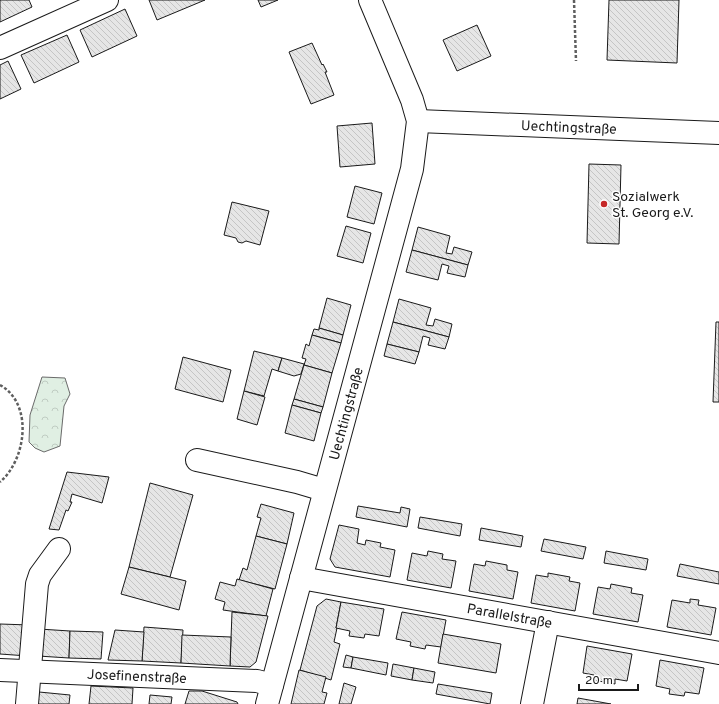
<svg xmlns="http://www.w3.org/2000/svg" width="719" height="704" viewBox="0 0 719 704" font-family="Overpass,sans-serif">
<defs>
<pattern id="park-crowns" width="20" height="18" patternUnits="userSpaceOnUse"><rect width="20" height="18" fill="#e0efe3"/><path d="M2 6a3 3 0 1 1 6 0M12 15a3 3 0 1 1 6 0" fill="none" stroke="#c0ccc2"/></pattern>
<pattern id="building-back-hatch" width="6" height="6" patternUnits="userSpaceOnUse"><rect width="6" height="6" fill="#e6e6e6"/><path d="M-1 5l2 2M0 0l6 6M5-1l2 2" fill="none" stroke="#c5c5c5"/></pattern>
</defs>
<rect width="100%" height="100%" fill="#fff"/>
<polygon fill="url(#park-crowns)" stroke="#6a6a6a" points="42,377 65,378 70,394 64,406 60,446 44,452 35,448 29,442 30,415"/>
<g fill="url(#building-back-hatch)" stroke="#1a1a1a">
<polygon points="0,0 29,0 32,7 0,22"/>
<polygon points="149,0 205,0 157,20"/>
<polygon points="258,0 278,0 261,7"/>
<polygon points="609,0 679,0 677,63 607,60"/>
<polygon points="125,9 137,36 92,57 80,30"/>
<polygon points="477,25 491,56 457,71 443,40"/>
<polygon points="67,35 79,62 34,83 21,55"/>
<polygon points="312,43 322,65 323,64 327,72 325,72 334,95 311,104 289,52"/>
<polygon points="8,61 21,89 0,99 0,65"/>
<polygon points="372,123 375,164 340,167 337,126"/>
<polygon points="589,164 621,165 619,244 587,243"/>
<polygon points="355,186 382,193 374,224 347,217"/>
<polygon points="232,202 269,211 260,245 246,241 242,243 238,242 236,238 224,235"/>
<polygon points="346,226 371,233 363,263 337,256"/>
<polygon points="418,227 450,236 446,253 452,254 454,247 472,252 468,265 412,250"/>
<polygon points="412,250 468,265 465,277 447,273 449,266 442,264 438,280 406,272"/>
<polygon points="327,298 351,305 343,335 319,328"/>
<polygon points="399,299 431,308 426,325 433,326 435,319 452,324 449,337 393,322"/>
<polygon points="393,322 449,337 445,349 428,345 430,338 423,336 419,352 387,344"/>
<polygon points="716,322 719,322 719,402 713,402"/>
<polygon points="319,328 343,335 341,343 312,335 314,329 319,330"/>
<polygon points="312,335 341,343 332,373 304,365 306,359 302,358 306,344 309,346"/>
<polygon points="387,344 419,352 415,364 384,356"/>
<polygon points="254,351 282,358 278,371 272,369 264,396 244,391"/>
<polygon points="183,357 231,370 223,402 175,389"/>
<polygon points="282,358 304,364 301,374 294,376 278,371"/>
<polygon points="304,365 332,373 323,407 294,399"/>
<polygon points="244,391 265,397 257,425 237,419"/>
<polygon points="294,399 323,407 321,413 292,405"/>
<polygon points="292,405 321,413 314,441 285,433"/>
<polygon points="67,472 109,477 102,503 72,494 70,502 72,502 68,511 66,510 59,530 49,529"/>
<polygon points="150,483 193,495 170,577 129,567"/>
<polygon points="261,504 294,513 287,544 256,536 261,518 257,517"/>
<polygon points="358,506 400,513 401,507 410,509 407,527 356,517"/>
<polygon points="420,517 462,524 460,536 418,528"/>
<polygon points="339,525 359,529 357,543 365,545 366,540 381,543 380,547 395,550 390,577 335,567 330,559"/>
<polygon points="481,528 523,536 521,547 479,540"/>
<polygon points="256,536 287,544 275,589 239,580 243,568 247,570"/>
<polygon points="544,539 586,547 583,559 541,551"/>
<polygon points="428,551 443,554 442,559 456,561 451,588 407,580 412,553 427,556"/>
<polygon points="606,551 648,559 646,570 604,563"/>
<polygon points="486,561 507,565 507,570 518,572 513,599 469,591 474,564 485,566"/>
<polygon points="680,564 719,572 719,584 677,576"/>
<polygon points="129,567 186,581 179,610 121,594"/>
<polygon points="548,573 570,577 569,581 580,583 575,611 531,603 536,575 548,577"/>
<polygon points="237,579 273,589 266,616 223,610 225,602 215,599 220,582 235,586"/>
<polygon points="611,584 632,588 631,593 643,595 638,622 593,614 598,587 610,589"/>
<polygon points="326,599 341,602 336,628 337,628 334,642 340,644 331,680 300,670 317,606"/>
<polygon points="690,599 699,600 698,605 716,608 711,635 667,627 672,600 690,603"/>
<polygon points="341,602 384,609 379,636 365,634 364,638 349,636 350,631 336,628"/>
<polygon points="232,612 268,616 256,662 250,667 230,666"/>
<polygon points="402,612 446,620 441,647 426,645 425,649 410,646 411,642 396,639"/>
<polygon points="0,624 30,625 28,656 0,654"/>
<polygon points="144,627 183,630 181,663 142,661"/>
<polygon points="39,629 70,631 69,658 38,656"/>
<polygon points="115,630 144,632 142,661 108,660"/>
<polygon points="70,631 103,632 101,659 69,658"/>
<polygon points="443,634 501,644 496,673 438,663"/>
<polygon points="182,635 231,637 230,666 181,663"/>
<polygon points="587,646 632,654 627,681 615,679 615,684 593,680 594,675 583,673"/>
<polygon points="346,655 353,657 351,668 343,667"/>
<polygon points="353,657 388,663 386,675 351,668"/>
<polygon points="660,660 704,668 699,694 685,692 684,696 669,694 670,689 656,686"/>
<polygon points="393,664 414,668 412,680 391,676"/>
<polygon points="414,668 435,672 433,683 412,680"/>
<polygon points="299,670 326,677 322,692 327,693 324,704 291,704"/>
<polygon points="344,683 356,687 351,704 339,704"/>
<polygon points="438,684 492,693 490,704 436,694"/>
<polygon points="91,686 133,688 132,704 89,704"/>
<polygon points="189,691 202,691 237,702 238,704 185,704"/>
<polygon points="39,692 70,695 69,704 36,704 38,703"/>
<polygon points="150,695 172,697 171,704 149,704"/>
<polygon points="578,698 611,704 577,704"/>
</g>
<g fill="none" stroke-linecap="round" stroke-linejoin="round">
<defs>
<g id="minor">
<polyline points="0,48 107,0"/>
<path id="s1" d="M 418,121 L 719,133"/>
<polyline points="197,460 297,482 324,490"/>
<path id="s2" d="M 301,578 L 719,653"/>
<path id="s3" d="M 0,670 L 257,681 L 272,685"/>
<polyline points="27,704 37,584 40,575 59,549"/>
<path id="s4" d="M 267,704 L 412,169 L 418,121 L 412,100 L 370,0"/>
<polyline points="532,704 548,622"/>
</g>
</defs>
<use href="#minor" stroke="#1a1a1a" stroke-width="24"/>
<g stroke="#5f5f5f" stroke-width="2.5" stroke-dasharray="3 2" stroke-linecap="butt">
<polyline points="574,0 576,61"/>
<path d="M 0,385 C 34,404 26,460 0,482"/>
</g>
<use href="#minor" stroke="#fff" stroke-width="22"/>
</g>
<circle fill="#c62828" stroke="#fff" stroke-width="1.5" cx="604" cy="204" r="4"/>
<g text-anchor="middle" stroke-width="3" stroke-linejoin="round" paint-order="stroke">
<g font-size="14" fill="#1a1a1a" stroke="#fff">
<text dy="5" stroke="none"><textPath href="#s1" startOffset="151">Uechtingstraße</textPath></text>
<text dy="5" stroke="none"><textPath href="#s4" startOffset="301">Uechtingstraße</textPath></text>
<text dy="5" stroke="none"><textPath href="#s2" startOffset="212">Parallelstraße</textPath></text>
<text dy="5" stroke="none"><textPath href="#s3" startOffset="137">Josefinenstraße</textPath></text>
</g>
<g font-size="14" fill="#1a1a1a" stroke="#fff" text-anchor="start">
<text x="612" y="201">Sozialwerk<tspan x="612" dy="16">St. Georg e.V.</tspan></text>
</g>
</g>
<path d="M579 684v6h59v-6" fill="none" stroke="#1a1a1a" stroke-width="2"/>
<text x="585" y="684" font-size="12" fill="#1a1a1a" stroke="#ffffff" stroke-width="3" paint-order="stroke">20 m</text>
</svg>
